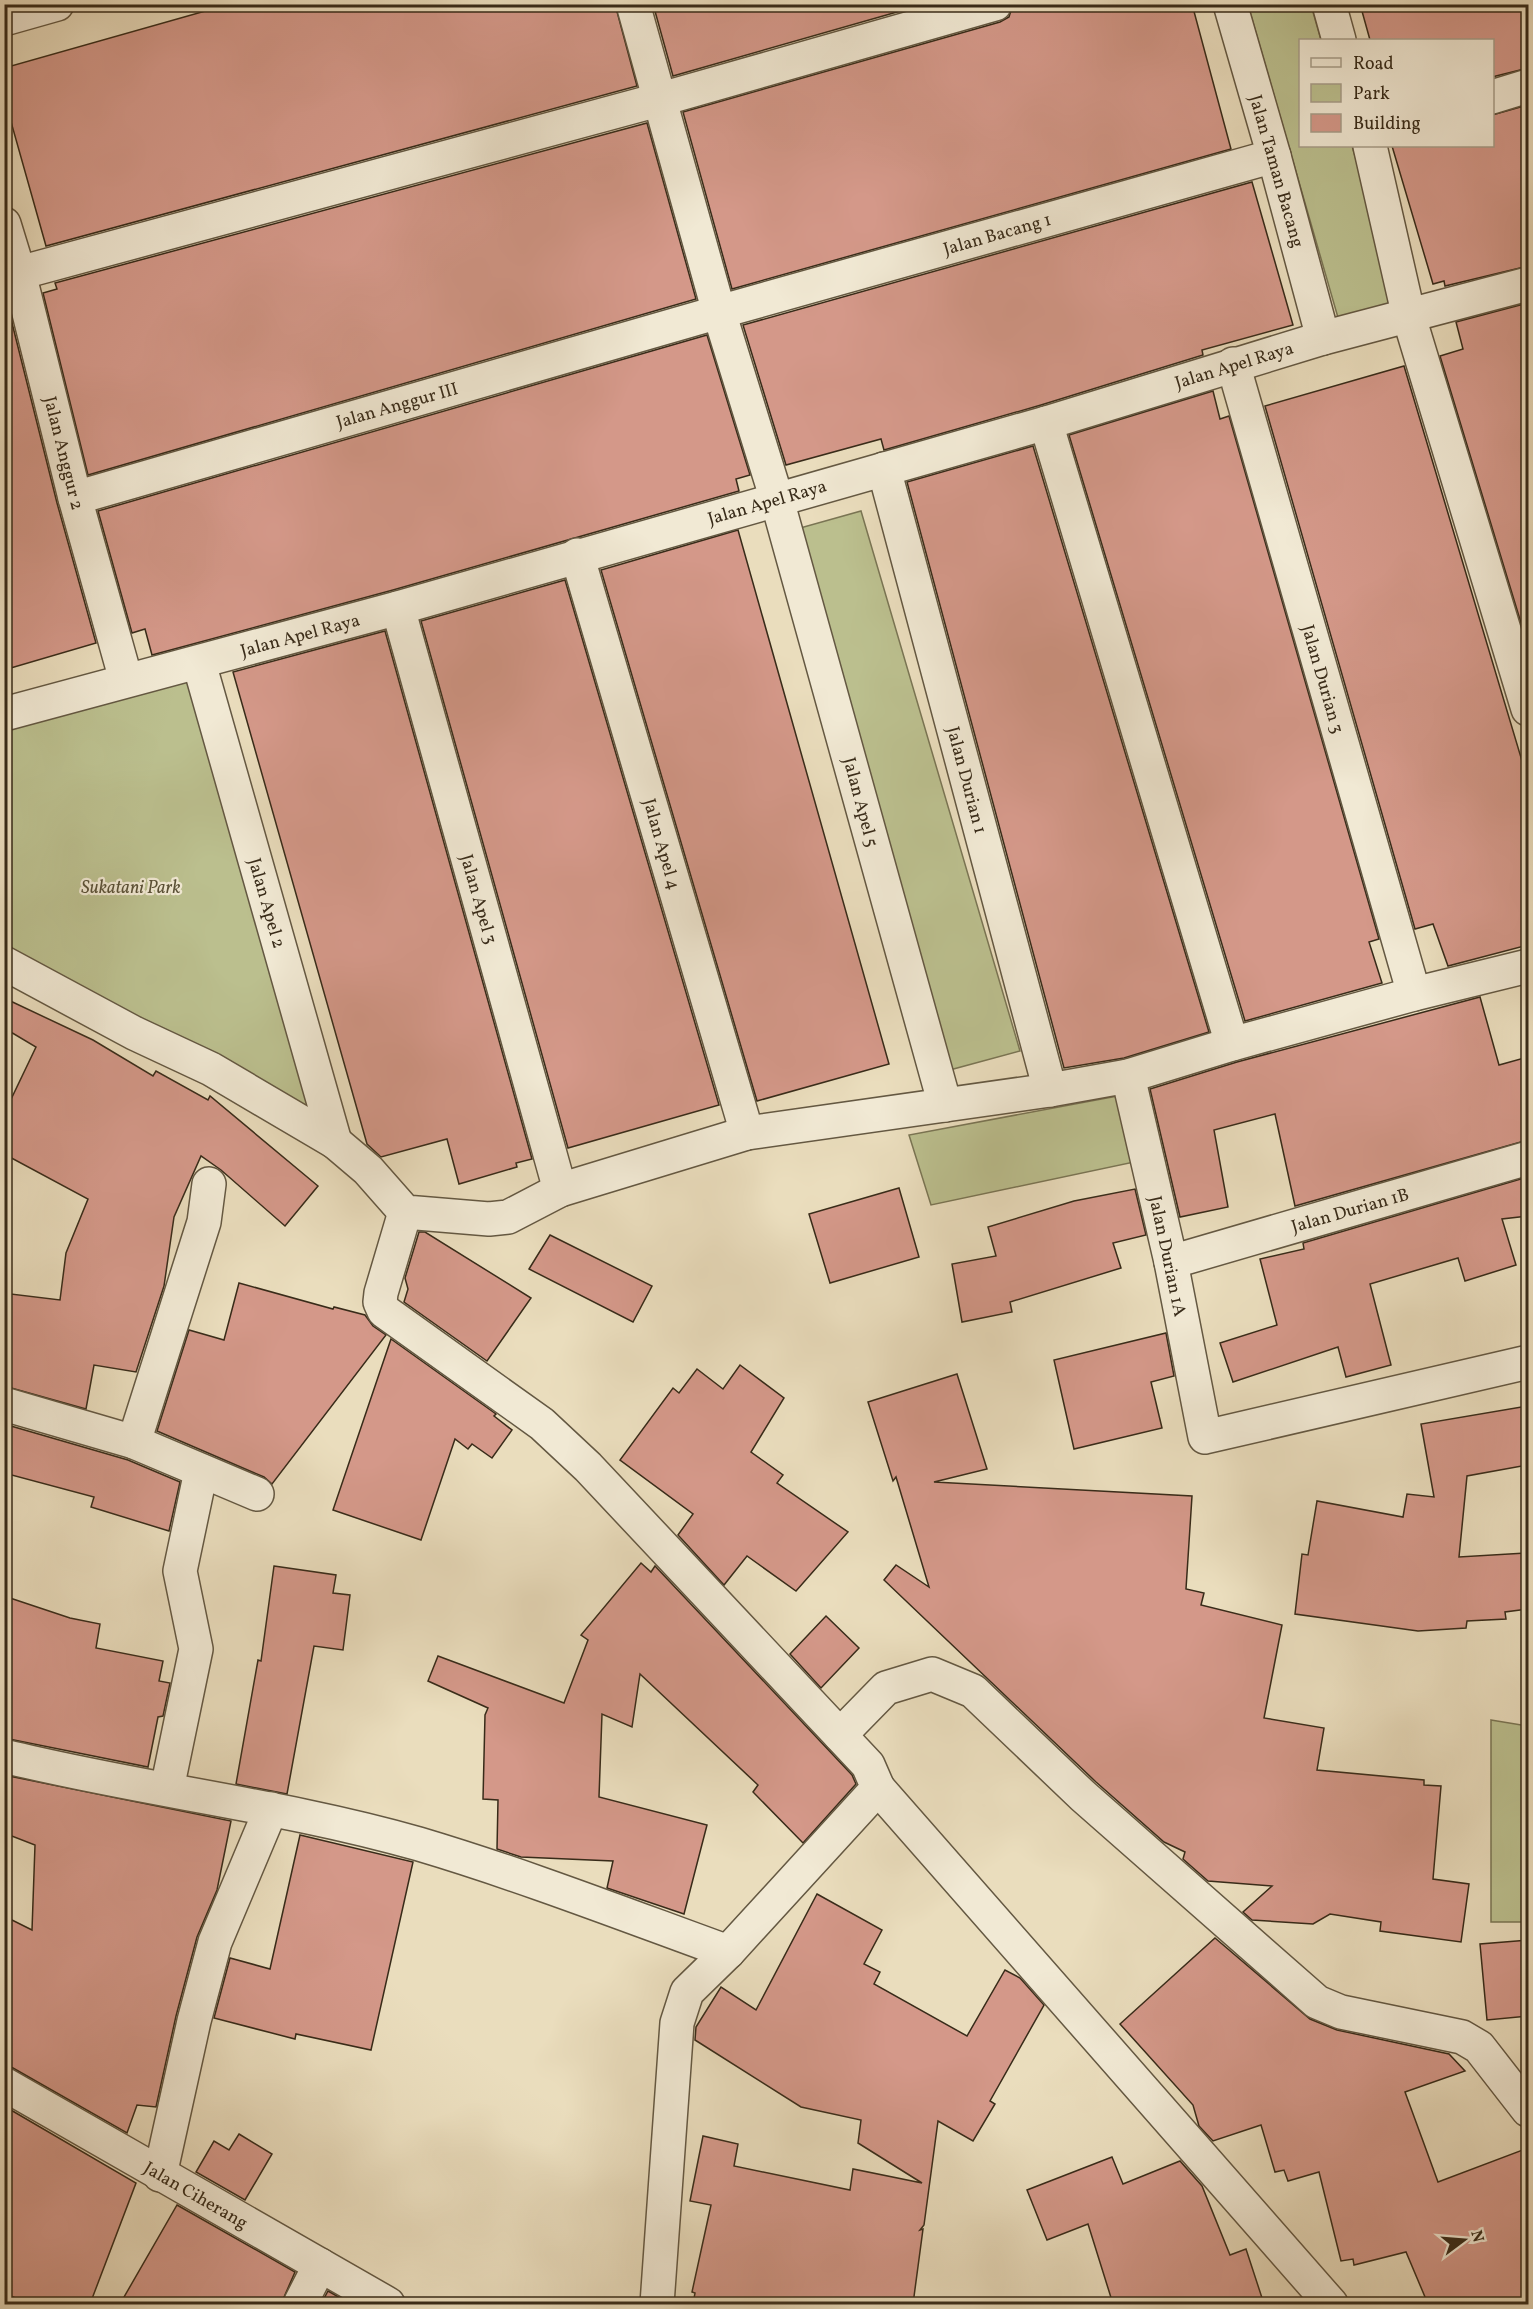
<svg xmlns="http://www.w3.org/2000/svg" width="1533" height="2309" viewBox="0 0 1533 2309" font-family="Vollkorn,serif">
<rect width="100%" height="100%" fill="#eaddbd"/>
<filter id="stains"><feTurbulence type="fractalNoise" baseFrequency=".00333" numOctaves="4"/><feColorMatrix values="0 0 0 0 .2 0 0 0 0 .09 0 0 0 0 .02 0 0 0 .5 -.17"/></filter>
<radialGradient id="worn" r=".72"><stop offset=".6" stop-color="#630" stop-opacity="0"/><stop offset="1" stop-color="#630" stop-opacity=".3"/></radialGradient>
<g fill="#bbbf8e" stroke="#7a7554" stroke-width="1.5">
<polygon points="1248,5 1311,5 1321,40 1300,40 1300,146 1352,146 1400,308 1341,328"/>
<polygon points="861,511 1020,1051 946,1071 793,530"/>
<polygon points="199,663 335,1142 5,963 5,714"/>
<polygon points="1123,1095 1139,1161 931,1205 909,1135"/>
<polygon points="1491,1720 1528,1726 1528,1922 1491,1922"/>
</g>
<g fill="#d49889" stroke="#382b19" stroke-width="1.5">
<polygon points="230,4 615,4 637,86 46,246 4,97 4,68"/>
<polygon points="653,4 925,4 673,76"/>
<polygon points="1013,4 1192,4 1231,149 732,289 683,112 1000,22 1009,17"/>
<polygon points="1360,4 1528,4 1528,68 1492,77 1492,40 1370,40"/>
<polygon points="1528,105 1528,266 1445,286 1444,281 1433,284 1392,146 1492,146 1492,115"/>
<polygon points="647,123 696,299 88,475 43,293 57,289 55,283"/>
<polygon points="1252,182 1293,325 1202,350 1203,355 1041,405 884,450 881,439 786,465 743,325"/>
<polygon points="7,303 57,503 96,643 4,670 4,304"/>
<polygon points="1528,303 1528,646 1440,356 1463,349 1456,322"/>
<polygon points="707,335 750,475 736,479 739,491 393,590 152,655 145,629 132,633 98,511"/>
<polygon points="1404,366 1528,781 1528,945 1448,966 1433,924 1415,929 1265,406"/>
<polygon points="1213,391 1220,419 1229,416 1379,939 1369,942 1382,983 1245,1021 1069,435"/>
<polygon points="1033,446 1209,1032 1124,1058 1064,1068 907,482"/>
<polygon points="738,530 889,1064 757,1101 601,570"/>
<polygon points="565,580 719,1105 568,1148 421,621"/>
<polygon points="385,631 532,1159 516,1163 517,1167 459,1184 447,1139 381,1157 367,1144 233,672"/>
<polygon points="1480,997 1499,1065 1528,1057 1528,1140 1295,1206 1275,1114 1214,1130 1228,1207 1180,1217 1150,1089 1237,1062"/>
<polygon points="4,998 93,1040 153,1076 156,1071 208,1100 210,1096 318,1186 285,1226 221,1170 201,1156 174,1217 164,1286 136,1372 94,1365 86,1409 4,1386 4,1330 11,1294 60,1300 66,1253 88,1199 4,1154 4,1114 36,1047 4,1028"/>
<polygon points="1528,1177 1528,1216 1502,1219 1516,1265 1465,1281 1458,1258 1370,1284 1391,1365 1346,1377 1338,1347 1233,1382 1220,1343 1277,1325 1260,1259 1304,1249 1303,1243"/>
<polygon points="899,1188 919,1257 830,1283 809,1214"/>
<polygon points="1135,1189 1146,1235 1113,1243 1121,1268 1010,1302 1012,1312 962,1322 952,1264 996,1256 988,1227 1074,1201"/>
<polygon points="419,1232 425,1232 531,1298 487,1361 404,1302 408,1289 405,1278"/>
<polygon points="550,1235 652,1286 633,1322 529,1269"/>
<polygon points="239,1283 333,1309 334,1307 365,1315 373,1326 386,1335 272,1484 264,1477 157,1431 189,1330 224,1340"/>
<polygon points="1166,1333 1174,1376 1151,1382 1162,1428 1074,1449 1054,1360"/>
<polygon points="391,1339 496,1414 494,1416 512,1430 492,1458 472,1444 468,1449 455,1439 421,1540 333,1510"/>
<polygon points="740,1365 784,1398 751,1452 783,1475 777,1483 848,1532 796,1591 747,1556 724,1585 678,1535 693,1514 620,1460 673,1388 679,1393 697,1369 723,1389"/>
<polygon points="957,1374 987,1469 934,1482 1192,1496 1186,1589 1204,1593 1201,1605 1282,1625 1264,1718 1324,1728 1317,1770 1424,1780 1424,1785 1441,1786 1433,1879 1469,1884 1461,1942 1380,1931 1381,1922 1330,1914 1313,1924 1252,1920 1243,1912 1272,1886 1208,1881 1183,1859 1185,1852 1164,1842 1096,1782 884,1580 896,1565 929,1587 896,1477 893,1481 868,1402"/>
<polygon points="1528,1406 1528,1465 1467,1476 1459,1557 1528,1553 1528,1609 1505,1612 1506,1619 1467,1621 1466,1628 1418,1631 1295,1614 1302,1554 1308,1555 1317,1501 1403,1517 1407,1494 1434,1497 1421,1424"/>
<polygon points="4,1424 128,1460 180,1482 169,1531 91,1507 94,1497 4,1473"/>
<polygon points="641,1563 651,1572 655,1566 852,1775 856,1784 803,1843 753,1792 758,1785 640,1674 632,1727 602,1714 599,1797 707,1825 684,1914 607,1888 613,1861 521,1857 497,1849 498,1800 483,1799 485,1715 488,1708 428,1681 438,1656 564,1703 588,1640 581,1635"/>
<polygon points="274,1566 336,1575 333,1593 350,1595 343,1650 314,1646 287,1794 236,1784 258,1660 261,1661"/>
<polygon points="4,1596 70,1618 100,1624 96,1648 163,1661 159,1681 170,1683 163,1716 158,1717 148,1767 4,1738"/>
<polygon points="826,1616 859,1648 821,1688 790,1654"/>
<polygon points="4,1775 231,1821 217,1890 197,1937 176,2016 156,2107 137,2105 127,2133 13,2068 4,2065 4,1916 32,1930 35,1845 4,1833"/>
<polygon points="300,1835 413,1862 371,2050 296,2034 295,2039 214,2018 230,1958 270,1969"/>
<polygon points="817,1894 882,1930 864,1964 880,1972 874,1984 967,2036 1005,1970 1020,1978 1044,2005 990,2101 995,2104 973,2141 938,2121 924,2225 920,2230 923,2229 913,2304 693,2304 695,2293 692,2292 711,2205 690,2201 703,2136 738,2144 734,2166 850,2190 853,2169 922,2183 858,2143 861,2120 801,2107 695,2040 696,2027 721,1987 756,2010"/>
<polygon points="1215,1938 1310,2019 1337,2030 1449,2054 1465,2071 1405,2092 1438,2182 1528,2148 1528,2304 1428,2304 1406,2252 1354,2265 1353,2259 1341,2261 1319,2172 1288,2181 1284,2170 1275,2172 1261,2125 1213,2141 1199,2126 1193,2105 1120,2024"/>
<polygon points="1528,1940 1528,2016 1487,2020 1480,1944"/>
<polygon points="4,2106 136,2183 90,2304 29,2304 4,2293"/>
<polygon points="239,2134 272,2154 245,2200 196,2172 214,2141 229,2150"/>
<polygon points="1112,2157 1123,2184 1180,2161 1202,2186 1230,2255 1246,2249 1264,2304 1113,2304 1088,2224 1047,2240 1027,2190"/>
<polygon points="177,2205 295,2272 281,2304 120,2304"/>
<polygon points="328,2291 351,2304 321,2304"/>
</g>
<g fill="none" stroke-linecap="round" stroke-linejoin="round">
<defs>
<g id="minor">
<polyline points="633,4 719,312 777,500 945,1105"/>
<polyline points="1230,4 1274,156 1323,338"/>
<polyline points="1329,4 1339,40"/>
<polyline points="4,19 57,4"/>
<polyline points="1492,97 1528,86"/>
<polyline points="1370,146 1409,317 1528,709"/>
<polyline points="4,224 19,273 75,498 126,680"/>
<polyline points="19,273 658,100 995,4"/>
<polyline points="1233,364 1414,994"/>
<polyline points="1046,423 1232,1044"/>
<polyline points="884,469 1050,1090"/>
<polyline points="75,498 719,312 1274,156"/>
<polyline points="577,555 747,1133"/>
<polyline points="398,608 560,1190"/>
<polyline points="199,663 335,1142"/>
<polyline points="4,714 398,608 1046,423 1323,338 1528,284"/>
<polyline points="4,963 134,1033 211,1069 335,1142 368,1170 405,1212 489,1219 508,1217 560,1190 747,1133 1050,1090 1128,1076 1232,1044 1414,994 1528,966"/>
<polyline points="1128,1076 1171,1262 1205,1437 1528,1362"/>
<polyline points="405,1212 381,1293 380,1302 384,1311 542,1424 588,1467 868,1765 878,1788 728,1952 687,1992 677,2023 657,2304"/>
<polyline points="1171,1262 1528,1158"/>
<polyline points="4,1404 134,1442 257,1494"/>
<polyline points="134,1442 204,1222 209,1184"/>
<polyline points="840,1735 886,1688 932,1674 973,1691 1083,1796 1317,2002 1341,2012 1462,2037 1479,2047 1528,2110"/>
<path d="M 4,1756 C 141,1790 283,1805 419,1844 C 523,1875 626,1915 728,1952"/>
<polyline points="878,1788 1331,2304"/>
<polyline points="167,1789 196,1649 180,1571 201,1471"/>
<polyline points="4,2084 388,2304"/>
<polyline points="160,2175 194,2021 215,1942 271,1809"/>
<polyline points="300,2304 320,2265"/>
</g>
</defs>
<use href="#minor" stroke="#645842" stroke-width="36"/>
<use href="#minor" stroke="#f1e9d4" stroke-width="33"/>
</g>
<g text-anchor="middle" stroke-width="4.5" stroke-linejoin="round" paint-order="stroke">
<g font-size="18" fill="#382b19" stroke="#f1e9d4">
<text transform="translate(1277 171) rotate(74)" y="6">Jalan Taman Bacang</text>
<text transform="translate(997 234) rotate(-16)" y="6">Jalan Bacang 1</text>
<text transform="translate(1234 365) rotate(-17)" y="6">Jalan Apel Raya</text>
<text transform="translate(397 405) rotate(-16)" y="6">Jalan Anggur III</text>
<text transform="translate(64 453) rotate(76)" y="6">Jalan Anggur 2</text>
<text transform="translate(767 502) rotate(-16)" y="6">Jalan Apel Raya</text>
<text transform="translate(300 635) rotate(-15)" y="6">Jalan Apel Raya</text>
<text transform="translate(1323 679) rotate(74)" y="6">Jalan Durian 3</text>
<text transform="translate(967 780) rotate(75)" y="6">Jalan Durian 1</text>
<text transform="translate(861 802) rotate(75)" y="6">Jalan Apel 5</text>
<text transform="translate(662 844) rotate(74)" y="6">Jalan Apel 4</text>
<text transform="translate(479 899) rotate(74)" y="6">Jalan Apel 3</text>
<text transform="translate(267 903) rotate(74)" y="6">Jalan Apel 2</text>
<text transform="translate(1350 1210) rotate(-16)" y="6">Jalan Durian 1B</text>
<text transform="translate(1168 1256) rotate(78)" y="6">Jalan Durian 1A</text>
<text transform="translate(196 2195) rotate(30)" y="6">Jalan Ciherang</text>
</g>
<g font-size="18" font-style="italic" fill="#595036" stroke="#f1e9d4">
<text x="131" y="893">Sukatani Park</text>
</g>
</g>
<rect width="1533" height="2309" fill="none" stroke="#eaddbd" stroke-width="24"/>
<rect x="6" y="6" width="1521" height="2297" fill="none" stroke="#382b19" stroke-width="3"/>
<rect x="12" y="12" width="1509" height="2285" fill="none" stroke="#382b19" stroke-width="1.5"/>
<rect x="1299" y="39" width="195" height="108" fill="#f1e9d4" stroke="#a79d89" stroke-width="1.5"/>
<rect x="1311" y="58" width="30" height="9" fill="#f1e9d4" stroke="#a79d89" stroke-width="1.5"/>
<text x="1353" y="69" font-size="18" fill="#382b19">Road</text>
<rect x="1311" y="84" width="30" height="18" fill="#bbbf8e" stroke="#a79d89" stroke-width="1.5"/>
<text x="1353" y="99" font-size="18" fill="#382b19">Park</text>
<rect x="1311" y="114" width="30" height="18" fill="#d49889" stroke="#a79d89" stroke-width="1.5"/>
<text x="1353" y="129" font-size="18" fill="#382b19">Building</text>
<g transform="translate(1464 2240) rotate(74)" stroke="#f1e9d4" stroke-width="4.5" paint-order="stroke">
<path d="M0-4.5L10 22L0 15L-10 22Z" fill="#382b19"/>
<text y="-9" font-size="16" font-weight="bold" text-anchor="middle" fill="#382b19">N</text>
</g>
<rect width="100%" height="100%" filter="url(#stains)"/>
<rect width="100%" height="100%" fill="url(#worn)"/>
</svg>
